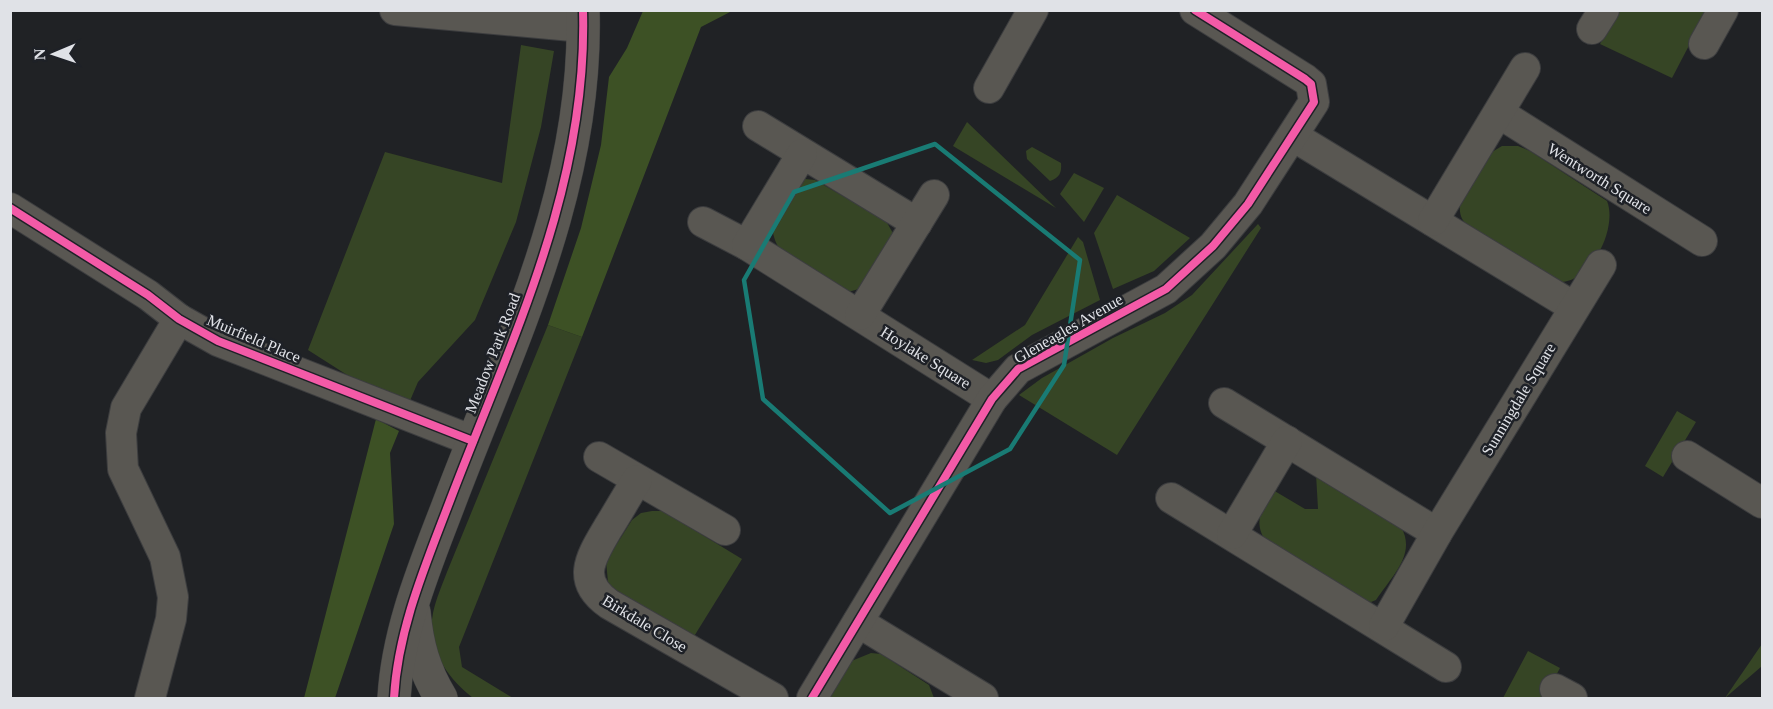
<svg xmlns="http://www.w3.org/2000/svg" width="1773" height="709" viewBox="0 0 1773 709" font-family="'Times New Roman',serif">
<rect width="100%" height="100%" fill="#202225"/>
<g fill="#364525">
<polygon points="1620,11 1707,11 1672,78 1600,44"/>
<polygon points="521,45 554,51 541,127 516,222 475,320 418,382 409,403 355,380 308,350 385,152 502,183"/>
<polygon points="967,122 1056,208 953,146"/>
<path d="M 1502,146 L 1518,146 L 1530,151 L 1607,201 C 1618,228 1591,284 1558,282 L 1468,227 C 1461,219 1458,212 1461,201 L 1487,155 Z"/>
<path d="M 1032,147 L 1061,163 C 1062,173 1059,178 1050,181 L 1027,159 L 1026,151 Z"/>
<polygon points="1074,173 1104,188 1084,222 1060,194"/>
<path d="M 805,179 L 815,180 L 886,221 L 894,235 L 866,287 L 848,292 L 783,254 C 778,247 774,240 773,232 C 773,219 795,185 805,179 Z"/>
<polygon points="1117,195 1190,238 1154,271 1113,289 1094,233"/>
<polygon points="1258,224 1261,228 1117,455 1019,395 1042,378 1113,338 1165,313 1192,295"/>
<polygon points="1078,237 1083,242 1100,300 1032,335 998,360 986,363 972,360 1025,325"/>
<path d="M 548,325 L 582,337 L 459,647 L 462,667 L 513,698 L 473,698 C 447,678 426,648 433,613 C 436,599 442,585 447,572 Z"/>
<polygon points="1677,411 1696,422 1663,477 1645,466"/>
<path d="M 1316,474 L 1401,527 C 1417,554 1391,577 1376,600 L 1371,602 L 1354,598 L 1267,543 C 1252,522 1262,509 1273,490 L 1305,509 L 1318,509 Z"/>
<polygon points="652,511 663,511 742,559 693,638 613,589 608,582 606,561 632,520 641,513"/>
<polygon points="1762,644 1762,666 1725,698"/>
<polygon points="1528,651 1560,668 1544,698 1503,698"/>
<polygon points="871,653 881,654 929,685 934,698 827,698 849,662"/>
</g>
<g fill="#3d5125">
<polygon points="643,11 732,11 701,27 582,337 548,325 581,228 601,145 609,77 627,48"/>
<polygon points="376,419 399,431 390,453 394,524 335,698 304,698"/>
</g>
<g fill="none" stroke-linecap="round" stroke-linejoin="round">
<defs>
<g id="minor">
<polyline points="395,10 583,27"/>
<polyline points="1592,29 1604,10"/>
<polyline points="1704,44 1723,10"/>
<polyline points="989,88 1033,10"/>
<polyline points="1499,113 1702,241"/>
<polyline points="758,126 917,223"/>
<polyline points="1293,136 1574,307"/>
<polyline points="10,208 148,295 179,319 218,341 473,441"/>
<polyline points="1433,221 1525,68"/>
<polyline points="703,222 747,245 992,399"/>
<polyline points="747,245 802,154"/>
<polyline points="860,315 934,195"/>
<polyline points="1224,403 1437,533"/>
<polyline points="1687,456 1762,503"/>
<polyline points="599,457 725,530"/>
<path d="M 637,480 C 627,496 618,512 608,528 C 591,557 575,580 609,604 L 773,698"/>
<polyline points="1171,498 1446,667"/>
<polyline points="1232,534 1287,441"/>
<polyline points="858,622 983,698"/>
<polyline points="1384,626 1437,533 1601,265"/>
<polyline points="1555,689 1572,698"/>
<polyline points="150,698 171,619 173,597 165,557 123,469 121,433 126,408 179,319"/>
<polyline points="812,698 992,399 1018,369 1166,289 1213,246 1248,204 1314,102 1311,84 1305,79 1195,10"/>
</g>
<g id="tertiary">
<path d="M 414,612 C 417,645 424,670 441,698"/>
<path d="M 394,698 C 398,628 426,564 451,498 C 512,338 588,186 583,10"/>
</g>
</defs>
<use href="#minor" stroke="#3c3d3f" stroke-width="32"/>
<use href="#tertiary" stroke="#3c3d3f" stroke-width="34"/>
<use href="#minor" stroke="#595752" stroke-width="30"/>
<use href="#tertiary" stroke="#595752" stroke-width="33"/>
<defs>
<g id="cycleway">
<polyline points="10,208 148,295 179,319 218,341 473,441"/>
<path d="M 394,698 C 398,628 426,564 451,498 C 512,338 588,186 583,10"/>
<polyline points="812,698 992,399 1018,369 1166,289 1213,246 1248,204 1314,102 1311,84 1305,79 1195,10"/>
</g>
</defs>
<use href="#cycleway" stroke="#1e2127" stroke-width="11"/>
<use href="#cycleway" stroke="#f35aa7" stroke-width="8"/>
</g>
<path fill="none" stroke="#197b74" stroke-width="4.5" stroke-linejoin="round" d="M 935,144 L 1080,260 L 1064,365 L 1010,449 L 890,513 L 763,399 L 744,280 L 794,192 Z"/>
<g text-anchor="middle" stroke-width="5" stroke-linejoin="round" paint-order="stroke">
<g font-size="16" fill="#e0e2e7" stroke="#1e2127">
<text transform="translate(1600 178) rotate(32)" y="6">Wentworth Square</text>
<text transform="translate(1068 328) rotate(-30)" y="6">Gleneagles Avenue</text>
<text transform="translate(254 338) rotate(23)" y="6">Muirfield Place</text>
<text transform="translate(492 353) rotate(-69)" y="6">Meadow Park Road</text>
<text transform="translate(926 357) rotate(32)" y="6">Hoylake Square</text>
<text transform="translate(1518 399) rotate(-59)" y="6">Sunningdale Square</text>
<text transform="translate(645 623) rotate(31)" y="6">Birkdale Close</text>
</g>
</g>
<rect width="1773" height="709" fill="none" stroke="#e0e2e7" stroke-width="24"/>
<g transform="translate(54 54) rotate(268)" stroke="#1e2127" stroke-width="4.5" paint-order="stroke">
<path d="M0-4.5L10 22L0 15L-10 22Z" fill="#e0e2e7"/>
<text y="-9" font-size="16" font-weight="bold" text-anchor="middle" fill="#e0e2e7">N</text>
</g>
</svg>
